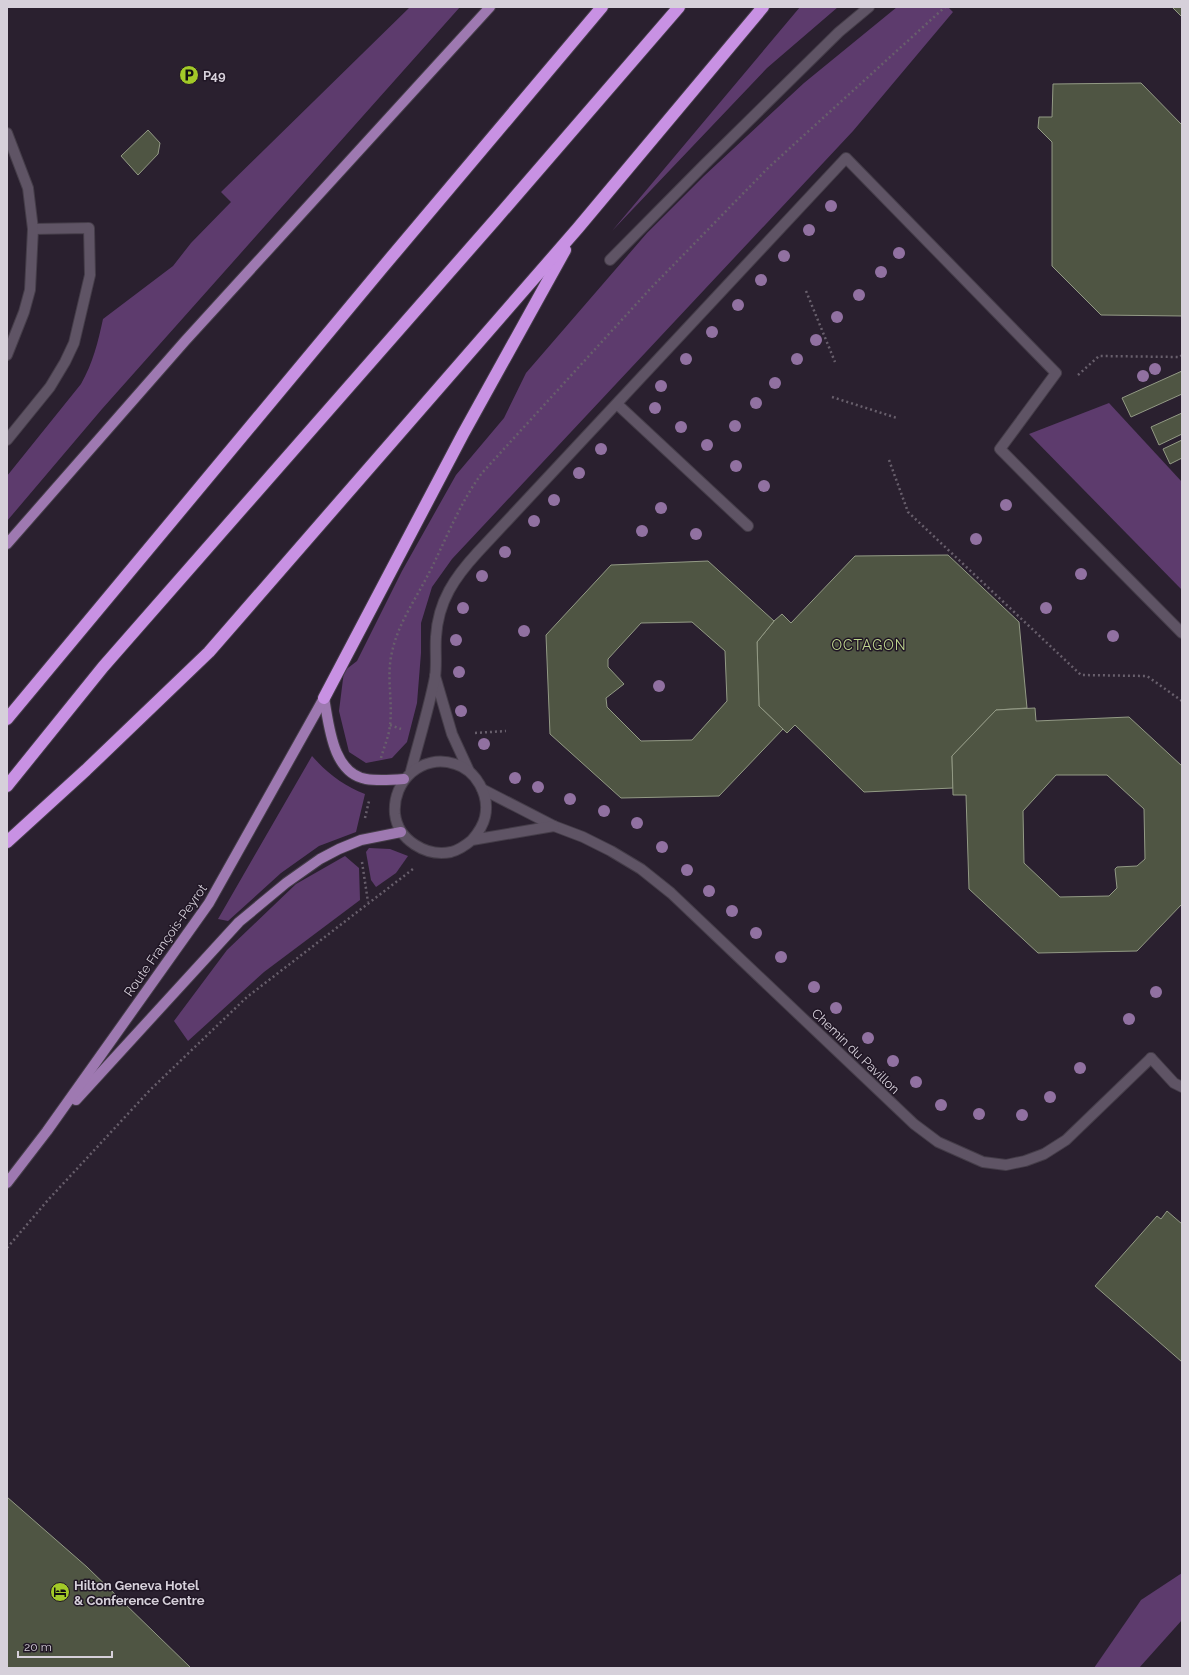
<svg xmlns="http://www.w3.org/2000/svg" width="1189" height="1675" viewBox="0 0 1189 1675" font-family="Raleway,sans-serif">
<rect width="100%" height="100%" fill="#2a202f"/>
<g fill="#5d3b6d">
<path d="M 410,7 L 460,7 L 102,409 L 7,521 L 7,476 L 81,384 C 93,363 98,342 103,319 L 173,266 L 191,243 L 231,202 L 221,192 Z"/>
<polygon points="800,7 838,7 767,68 612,231"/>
<polygon points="897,7 948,7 953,12 853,131 452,559 432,587 421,623 421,653 417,703 407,742 392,758 366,763 349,752 339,711 344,671 357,661 402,571 456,475 504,418 526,373 647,233 704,176 804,83"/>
<polygon points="1109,403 1182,482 1182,590 1029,434"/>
<path d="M 312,756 C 327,773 344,786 365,794 L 356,832 L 319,846 L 281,873 L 228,921 L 218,919 Z"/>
<polygon points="369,848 390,849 408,856 396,873 376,887 371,880 366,852"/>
<polygon points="345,856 359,868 360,900 264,972 188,1041 174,1021 227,950 296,884"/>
<polygon points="1182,1573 1182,1620 1139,1668 1094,1668 1141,1600"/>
</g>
<g fill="#4f5543" stroke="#939a85" fill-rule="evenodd">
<polygon points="1172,7 1182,7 1182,17"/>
<polygon points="1141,83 1182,125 1182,316 1101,315 1052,266 1052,142 1038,128 1039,117 1052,117 1053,84"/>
<polygon points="148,130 160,143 158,154 138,175 121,156"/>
<polygon points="1182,371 1182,394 1131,417 1122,398"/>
<polygon points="1182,413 1182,434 1159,445 1151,427"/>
<polygon points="1182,440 1182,458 1170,464 1163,449"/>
<polygon points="948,555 1019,622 1027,708 996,710 952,756 953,788 864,792 795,725 787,733 759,706 757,642 774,621 782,614 791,623 855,556"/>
<path d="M 708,561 L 774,621 L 757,642 L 759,706 L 783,729 L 719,796 L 621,798 L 550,734 L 546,635 L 611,565 ZM 692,622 L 725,651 L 727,701 L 692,740 L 641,741 L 607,707 L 606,698 L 624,684 L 608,667 L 608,659 L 641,623 Z"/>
<path d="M 1035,708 L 1036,721 L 1129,717 L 1182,766 L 1182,904 L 1137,951 L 1038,953 L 969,889 L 966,795 L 953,795 L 952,756 L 996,710 ZM 1056,775 L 1107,775 L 1144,809 L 1145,859 L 1137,866 L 1117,867 L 1115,869 L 1117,888 L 1109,896 L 1060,897 L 1024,863 L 1023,811 Z"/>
<polygon points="1167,1211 1182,1224 1182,1362 1095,1286 1157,1216 1161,1219"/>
<polygon points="7,1497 87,1567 191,1668 7,1668"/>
</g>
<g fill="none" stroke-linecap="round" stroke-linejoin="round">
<defs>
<g id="lane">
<polyline points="610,260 705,164 839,32 869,7"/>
<polyline points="617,404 748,526"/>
<polyline points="7,440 50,387 65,362 74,343 90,275 89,228 33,229"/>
<polyline points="435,676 452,734 469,771"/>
<path d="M 411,771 C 419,740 429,708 435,677 C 437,664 435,650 436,637 C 438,601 455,577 478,552 L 846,158 L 1056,373 L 1000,449 L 1182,633"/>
<polyline points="1151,1058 1174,1083 1182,1087"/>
</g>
<g id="street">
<polyline points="482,789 554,826 583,837 611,851 641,869 671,893 914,1124 938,1142 983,1162 1006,1165 1025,1161 1044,1154 1066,1140 1151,1058"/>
<path d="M 472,840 C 478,833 483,826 485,817 C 490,795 476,770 455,764 C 422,753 392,781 395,814 C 398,840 426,857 451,852 C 459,850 466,845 472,840 L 554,826"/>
</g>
<polyline id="secondary" points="7,133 28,188 33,229 30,290 24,312 7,355"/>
<g id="primary">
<polyline points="7,544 185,341 490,7"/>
<path d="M 324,698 C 329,724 332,773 366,779 C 378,781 391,780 404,779"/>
<polyline points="76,1100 239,922 286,883 320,859 339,849 361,840 401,832"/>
<polyline points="7,1183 47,1131 209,903 324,698"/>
</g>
<g id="highway">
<polyline points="324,698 463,434 565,250"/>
<polyline points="7,719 383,267 602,7"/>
<polyline points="7,786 103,667 495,220 679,7"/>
<polyline points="7,842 86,770 209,652 578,228 763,7"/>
</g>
</defs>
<use href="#lane" stroke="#453d49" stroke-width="12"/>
<use href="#street" stroke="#453d49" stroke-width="12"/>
<use href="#secondary" stroke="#453d49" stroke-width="12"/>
<use href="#primary" stroke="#453d49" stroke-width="12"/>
<use href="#highway" stroke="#453d49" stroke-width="14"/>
<g stroke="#685f6c" stroke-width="2.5" stroke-dasharray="2 3" stroke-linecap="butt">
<polyline points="806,291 835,362"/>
<polyline points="1078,375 1099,356 1180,357 1182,355"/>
<polyline points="832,397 897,418"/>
<polyline points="889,460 908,512 1081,675 1147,676 1182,701"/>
<polyline points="390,725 401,729"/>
<polyline points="475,733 506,731"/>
<path d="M 381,758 C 384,747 389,736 390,725 C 393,701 386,677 392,652 C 398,624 415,600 428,575 C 446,540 459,504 482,473 L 650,289 L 768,168 L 945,7"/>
<polyline points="365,818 369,801"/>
<polyline points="362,862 368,902"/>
<polyline points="7,1248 48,1200 150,1090 247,997 413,869"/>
</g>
<use href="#lane" stroke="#5f5465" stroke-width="10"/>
<use href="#street" stroke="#5f5465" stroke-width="10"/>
<use href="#secondary" stroke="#5f5465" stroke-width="10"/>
<use href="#primary" stroke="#9e79b1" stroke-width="10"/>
<use href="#highway" stroke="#c891e3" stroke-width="12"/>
</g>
<g fill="#9171a1">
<circle cx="831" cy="206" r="6"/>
<circle cx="809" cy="230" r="6"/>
<circle cx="899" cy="253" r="6"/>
<circle cx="784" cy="256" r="6"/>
<circle cx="881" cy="272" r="6"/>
<circle cx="761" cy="280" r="6"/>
<circle cx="859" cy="295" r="6"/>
<circle cx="738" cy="305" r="6"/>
<circle cx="837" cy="317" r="6"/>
<circle cx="712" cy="332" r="6"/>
<circle cx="816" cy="340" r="6"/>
<circle cx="686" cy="359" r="6"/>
<circle cx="797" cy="359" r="6"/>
<circle cx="1155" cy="369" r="6"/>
<circle cx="1143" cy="376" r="6"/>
<circle cx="775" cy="383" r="6"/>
<circle cx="661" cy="386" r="6"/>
<circle cx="756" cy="403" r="6"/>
<circle cx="655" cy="408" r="6"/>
<circle cx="735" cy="426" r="6"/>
<circle cx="681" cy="427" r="6"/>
<circle cx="707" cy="445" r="6"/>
<circle cx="601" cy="449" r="6"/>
<circle cx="736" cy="466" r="6"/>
<circle cx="579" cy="473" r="6"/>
<circle cx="764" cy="486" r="6"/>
<circle cx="554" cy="500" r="6"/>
<circle cx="1006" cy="505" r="6"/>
<circle cx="661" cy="508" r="6"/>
<circle cx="534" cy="521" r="6"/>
<circle cx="642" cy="531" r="6"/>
<circle cx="696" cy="534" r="6"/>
<circle cx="976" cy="539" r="6"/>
<circle cx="505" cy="552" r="6"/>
<circle cx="1081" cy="574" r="6"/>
<circle cx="482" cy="576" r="6"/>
<circle cx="463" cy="608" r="6"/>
<circle cx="1046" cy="608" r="6"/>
<circle cx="524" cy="631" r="6"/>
<circle cx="1113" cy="636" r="6"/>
<circle cx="456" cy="640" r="6"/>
<circle cx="459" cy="672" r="6"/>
<circle cx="659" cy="686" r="6"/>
<circle cx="461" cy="711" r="6"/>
<circle cx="484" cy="744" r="6"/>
<circle cx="515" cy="778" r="6"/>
<circle cx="538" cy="787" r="6"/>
<circle cx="570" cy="799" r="6"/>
<circle cx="604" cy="811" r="6"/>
<circle cx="637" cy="823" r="6"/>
<circle cx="662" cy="847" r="6"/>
<circle cx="687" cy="870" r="6"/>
<circle cx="709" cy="891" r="6"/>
<circle cx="732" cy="911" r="6"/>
<circle cx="756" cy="933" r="6"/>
<circle cx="781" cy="957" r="6"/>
<circle cx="814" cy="987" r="6"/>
<circle cx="1156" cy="992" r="6"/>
<circle cx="836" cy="1008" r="6"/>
<circle cx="1129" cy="1019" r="6"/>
<circle cx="868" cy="1038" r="6"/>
<circle cx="893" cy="1061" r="6"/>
<circle cx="1080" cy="1068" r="6"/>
<circle cx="916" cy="1082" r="6"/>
<circle cx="1050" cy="1097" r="6"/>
<circle cx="941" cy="1105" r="6"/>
<circle cx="979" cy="1114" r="6"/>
<circle cx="1022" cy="1115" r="6"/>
</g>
<defs>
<symbol id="parking-disc" viewBox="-11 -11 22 22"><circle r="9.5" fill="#a2c928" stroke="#201625"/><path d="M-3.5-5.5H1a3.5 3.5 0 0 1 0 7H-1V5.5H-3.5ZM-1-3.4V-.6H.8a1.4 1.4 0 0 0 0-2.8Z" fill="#111"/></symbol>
<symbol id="hotel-disc" viewBox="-11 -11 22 22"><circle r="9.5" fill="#a2c928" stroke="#201625"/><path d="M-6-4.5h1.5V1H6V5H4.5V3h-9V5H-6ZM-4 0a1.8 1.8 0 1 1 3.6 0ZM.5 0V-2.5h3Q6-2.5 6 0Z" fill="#111"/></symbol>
</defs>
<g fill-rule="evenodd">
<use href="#parking-disc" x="178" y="64" width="22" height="22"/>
<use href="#hotel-disc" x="49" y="1581" width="22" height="22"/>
</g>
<g text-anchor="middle" stroke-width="3" stroke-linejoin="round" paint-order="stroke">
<g font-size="13" font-weight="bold" fill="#d6d0da" stroke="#201625" text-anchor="start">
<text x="203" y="80">P49</text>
<text x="74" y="1590">Hilton Geneva Hotel<tspan x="74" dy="15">&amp; Conference Centre</tspan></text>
</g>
<g font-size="13" fill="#d6d0da" stroke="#201625">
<text transform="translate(165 940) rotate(-55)" y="5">Route François-Peyrot</text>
<text transform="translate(856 1051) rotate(44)" y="5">Chemin du Pavillon</text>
</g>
<g font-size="14" letter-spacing="1" fill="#c1d98f" stroke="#201625">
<text x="869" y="650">OCTAGON</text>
</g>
</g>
<rect width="1189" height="1675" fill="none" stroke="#d6d0da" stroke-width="16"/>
<path d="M18 1651v6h94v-6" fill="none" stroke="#d6d0da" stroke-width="2"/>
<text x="24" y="1651" font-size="12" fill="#d6d0da" stroke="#201625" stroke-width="3" paint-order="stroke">20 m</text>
</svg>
